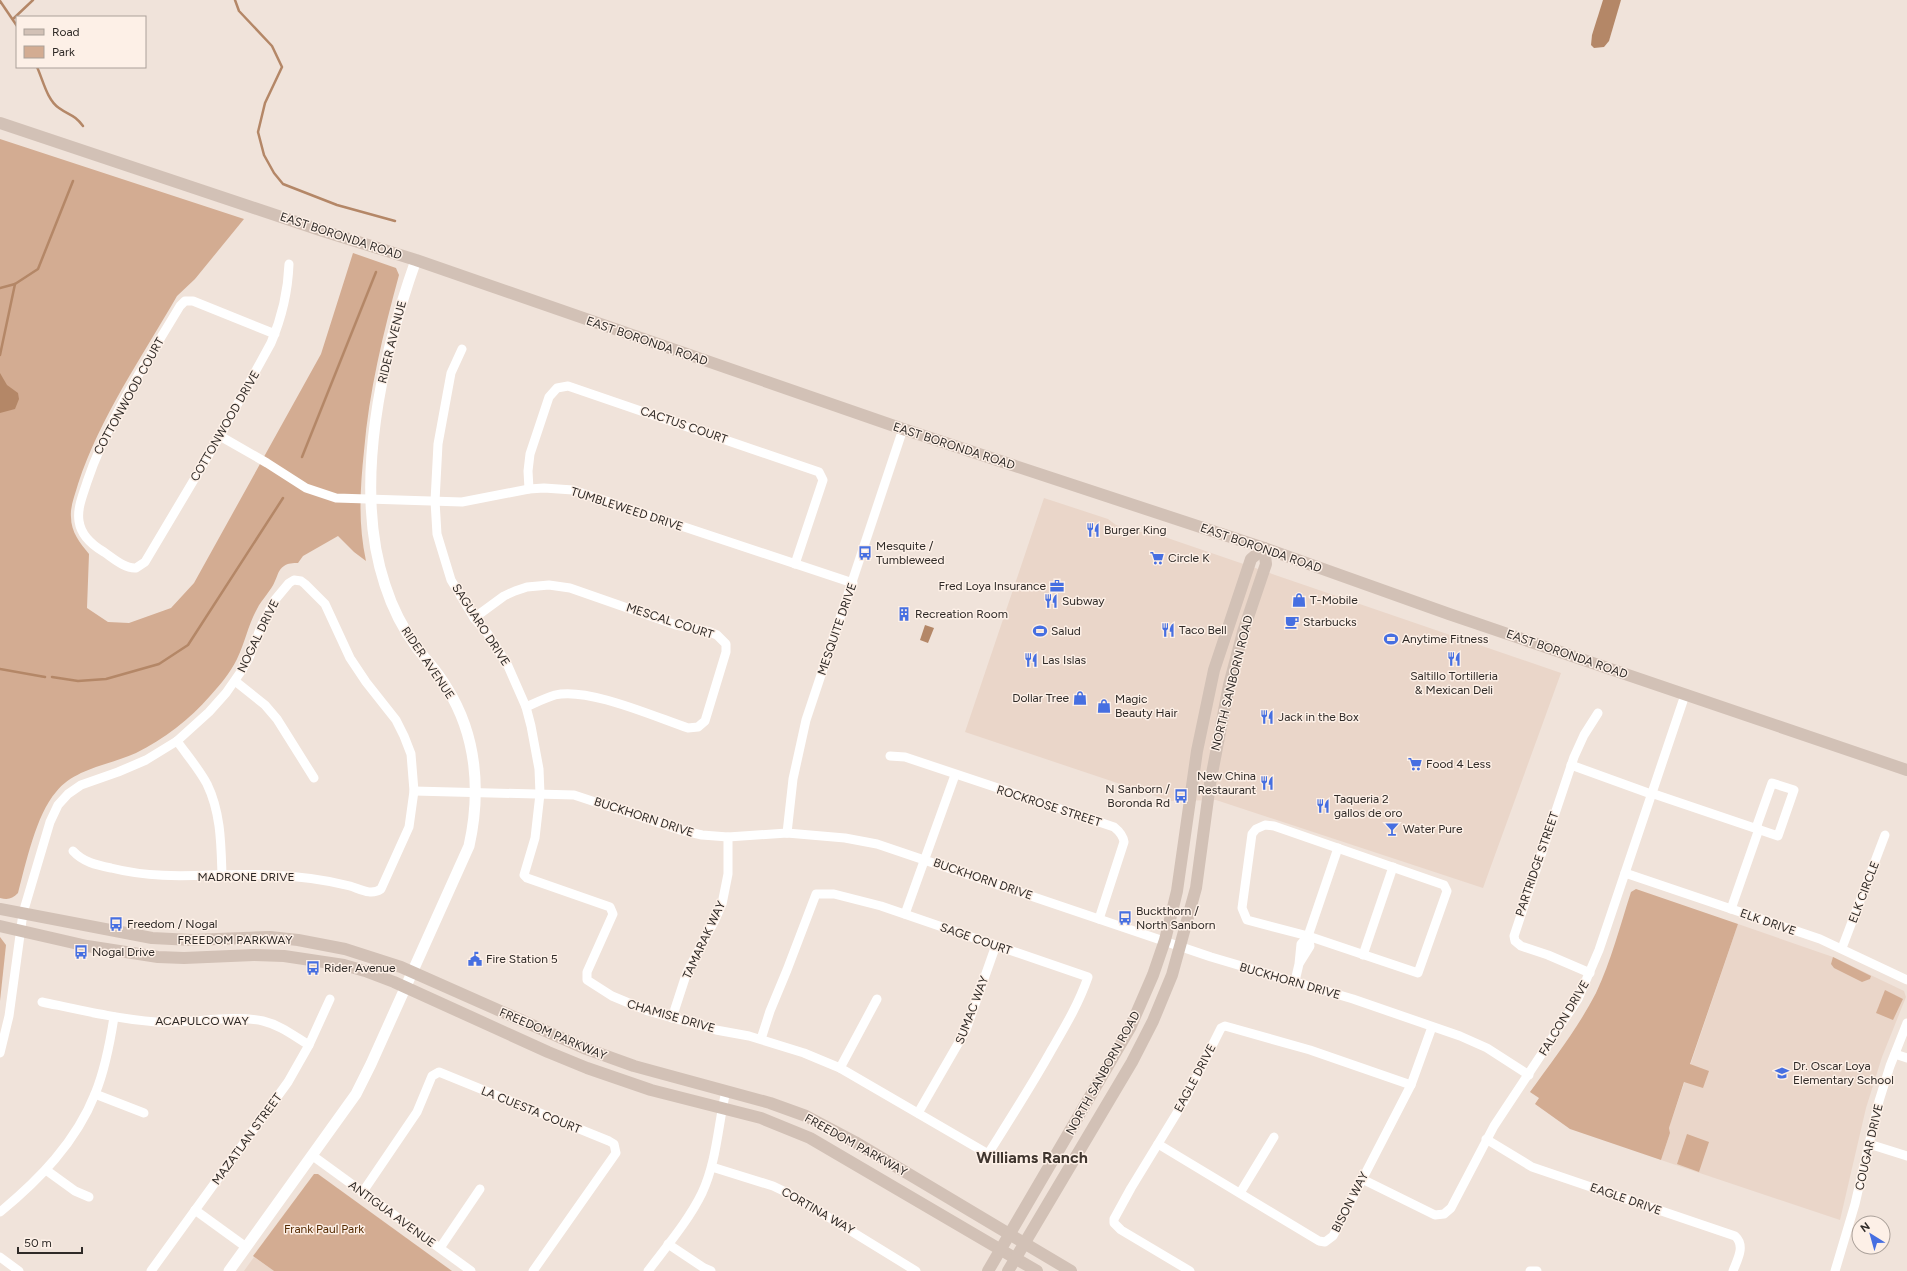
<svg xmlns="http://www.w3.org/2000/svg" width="1907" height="1271" viewBox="0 0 1907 1271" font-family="Figtree,sans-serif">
<rect width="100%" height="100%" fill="#f0e3da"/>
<g fill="#ead6c9">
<polygon points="1044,498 1108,519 1116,525 1136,532 1150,532 1561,673 1483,888 1216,800 1171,801 965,732"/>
<polygon points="1738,924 1833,957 1904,991 1906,997 1882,1057 1866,1108 1840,1220 1661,1160 1670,1133 1669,1128"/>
<polygon points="254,1257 274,1271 244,1271"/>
</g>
<g fill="#d3ac92">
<path d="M 0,139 L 244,219 L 195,279 L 177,296 C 142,357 100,417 78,484 C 75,495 70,506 71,517 C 71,532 80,543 89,554 L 87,608 L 108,622 L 129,623 L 171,608 L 194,583 L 321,354 L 353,253 L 396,268 L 399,275 C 383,334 369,391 364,451 C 360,489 358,524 366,561 L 354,552 L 338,536 L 303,556 L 298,563 C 293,563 288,563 284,566 C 278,570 278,575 275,581 C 271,591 262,599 257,609 C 248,625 245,643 237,659 C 230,673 220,685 210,696 C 190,719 164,739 136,753 C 110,765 75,768 56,792 C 36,815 26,863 18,893 C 12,899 8,900 0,898 Z"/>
<path d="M 1636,889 L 1738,924 L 1690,1064 L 1709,1071 L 1703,1088 L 1684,1082 L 1669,1128 L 1670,1133 L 1661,1160 L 1570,1129 L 1535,1104 L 1539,1098 L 1530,1092 C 1553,1060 1578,1028 1596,993 C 1611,961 1620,926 1631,892 Z"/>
<polygon points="0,937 6,945 0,1001"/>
<polygon points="1833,957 1871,976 1870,979 1862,982 1834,968 1831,964"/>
<polygon points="1885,990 1903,999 1893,1020 1876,1013"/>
<polygon points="1687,1134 1709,1142 1699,1172 1677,1164"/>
<polygon points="314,1174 318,1174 452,1271 274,1271 253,1256"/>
</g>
<g fill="#b48767">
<polygon points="1603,0 1621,0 1609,41 1604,47 1594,48 1591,45 1592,35"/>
<polygon points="0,373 7,385 18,393 19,399 15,409 0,413"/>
<polygon points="925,625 934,628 928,643 920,640"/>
</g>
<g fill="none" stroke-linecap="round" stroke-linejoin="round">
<g stroke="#b48767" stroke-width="2.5">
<polyline points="235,0 239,11 272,46 282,67 265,103 258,132 264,155 274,173 283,184 337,205 395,221"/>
<polyline points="0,1 17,26"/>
<polyline points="13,19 33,0"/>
<path d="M 37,67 C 43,80 47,100 59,108 C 70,116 74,114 83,126"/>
<polyline points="0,288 15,284 38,269 73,181"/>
<polyline points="0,355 15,284"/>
<polyline points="302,457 376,272"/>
<polyline points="0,669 45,677"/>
<polyline points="52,677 78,681 106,679 159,664 188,645 283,498"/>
</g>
<g stroke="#fff" stroke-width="9">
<path d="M 275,334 L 193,301 L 185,301 L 180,306 C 146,363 108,419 87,482 C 83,495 77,508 79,521 C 81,536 92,545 104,552 C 113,558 125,569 136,568 L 145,562 L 220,436 L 271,343 C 282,317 288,291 289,264"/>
<path d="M 462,349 L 451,373 L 438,444 L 435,501 L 437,534 L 451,580 L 474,618 L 488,634 L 508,666 L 526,707 L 531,726 L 539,769 L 540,794 L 535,838 L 524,875 L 527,878 L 610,907 L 613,914 L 587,972 L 587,980 L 612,996 L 648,1011 L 716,1030 L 749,1036 L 804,1053 L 840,1068 L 988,1154 C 1010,1119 1032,1085 1052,1049 C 1066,1025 1079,1003 1088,977 L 881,906 L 834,894 L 816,894 L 787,970 L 770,1011 L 761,1039"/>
<polyline points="220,436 267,463 306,488 336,498 462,502 529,489 544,488 573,490 853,583"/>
<polyline points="529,489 528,471 530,454 549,397 557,388 568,386 819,472 823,480 795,564"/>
<path d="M 474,618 L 504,596 L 515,591 L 527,587 L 549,585 L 570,588 L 676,625 L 710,632 L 717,635 L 726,644 L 726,652 L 705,721 L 698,727 L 688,728 C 655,717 588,687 555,695 C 545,698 535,703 526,707"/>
<polyline points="235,681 265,705 277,719 314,778"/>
<path d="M 177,741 C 187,755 199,769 207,784 C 221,813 221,844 222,875"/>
<path d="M 890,756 L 905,757 L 1114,827 C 1119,831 1123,835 1124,842 L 1099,919"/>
<polyline points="1571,765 1651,794"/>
<polyline points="414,791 574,795 680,830 702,835 728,837 787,833 845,838 877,844 1211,957 1353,999 1460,1036 1487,1048 1529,1075"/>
<polyline points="1651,793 1778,836 1794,790 1772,783 1756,828"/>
<polygon points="1265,825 1274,826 1444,885 1447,891 1418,973 1308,936 1247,920 1242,908 1252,834 1256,829"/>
<polyline points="787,833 793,779 806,720 903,429"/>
<polyline points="1625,873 1820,939 1907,980"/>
<polyline points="1731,909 1759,829"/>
<polyline points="905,914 955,775"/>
<polyline points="1842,948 1885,835"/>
<polyline points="1363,955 1393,867"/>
<polyline points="1300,962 1310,946 1308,936"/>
<polyline points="1590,973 1548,955 1521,946 1515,941 1514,936 1574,757 1584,735 1598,713"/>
<polyline points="1295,981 1299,964 1301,944 1308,936 1338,848"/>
<path d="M 42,1002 C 80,1010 118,1019 156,1022 C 190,1024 231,1014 263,1021 C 280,1025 294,1036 309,1045"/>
<polyline points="672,1018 687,972 715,920 722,904 728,874 728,837"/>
<path d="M 0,1053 L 9,1016 L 23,913 L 50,822 L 58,805 L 68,794 L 81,785 L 118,772 L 146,760 L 177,741 L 209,712 L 226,693 L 242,670 L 249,658 L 262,624 L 274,601 L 289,583 L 294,580 L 301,581 L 305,584 L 325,604 L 350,658 L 366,682 L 396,720 L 404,736 L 411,754 L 414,791 L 409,827 L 381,889 C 371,896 360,889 350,886 C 323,879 296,876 268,875 C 213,872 167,882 111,868 C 96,865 83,862 73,851"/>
<polyline points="1895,1054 1907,1058"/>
<polyline points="840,1068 877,999"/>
<polyline points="95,1094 144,1113"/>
<polyline points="918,1113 966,1030 996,945"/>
<path d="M 1486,1139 L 1532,1167 L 1735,1236 C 1746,1246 1737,1260 1733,1271"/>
<polyline points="1158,1144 1319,1241 1325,1242 1333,1236 1411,1085 1432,1027"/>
<polyline points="1869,1144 1907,1156"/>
<polyline points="313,1156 471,1271"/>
<polyline points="712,1167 773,1186 794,1196 916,1271"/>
<polyline points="46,1170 75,1191 89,1197"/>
<polyline points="1362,1179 1435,1215 1444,1214 1451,1208 1494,1126 1578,999 1599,950 1685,695"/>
<polyline points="362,1193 417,1112 432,1076 439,1072 609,1141 614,1144 616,1153 533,1271"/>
<polyline points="1240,1193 1274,1137"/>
<polyline points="195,1210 246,1247"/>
<path d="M 0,1212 C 39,1180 76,1142 95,1094 C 105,1070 110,1043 114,1017"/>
<polyline points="668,1244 704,1268 711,1271"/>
<polyline points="440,1248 480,1189"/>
<polyline points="0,1257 19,1271"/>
<polyline points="151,1271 288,1082 309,1045 330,999"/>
<path d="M 648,1271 C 666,1247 689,1220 702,1193 C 717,1161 718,1124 726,1091"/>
<polyline points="1190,1271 1121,1230 1114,1223 1114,1219 1131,1188 1186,1098 1221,1028 1225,1026 1310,1050 1411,1085"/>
<polyline points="1530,1271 1537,1271"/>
<polyline points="1835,1271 1855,1204 1879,1101 1890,1066 1907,1023"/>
</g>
<path stroke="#fff" stroke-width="11" d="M 229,1271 L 356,1094 L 371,1064 L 469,846 C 481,792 477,736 447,688 C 439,673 427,661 417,648 C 403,629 392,607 385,585 C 352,486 382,356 416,260"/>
<g stroke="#d2c1b6" stroke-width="12">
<polyline points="0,123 323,231 416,260 903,429 1264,548 1449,614 1907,770"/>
<polyline points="0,909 152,938 192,940 270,937 298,940 345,949 401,967 584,1048 634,1066 770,1103 806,1116 855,1142 1071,1271"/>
<polyline points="0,926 87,946 158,957 184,958 254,955 284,956 344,965 365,971 394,982 548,1052 587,1068 651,1090 761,1118 810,1138 1037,1271"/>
<polyline points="988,1271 1130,1028 1153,975 1165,940 1177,891 1197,751 1214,670 1251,559 1264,548"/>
<polyline points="1008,1271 1132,1062 1153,1021 1172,975 1196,888 1210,784 1229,685 1243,632 1266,564 1264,548"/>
</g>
</g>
<defs>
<symbol id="restaurant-bare" viewBox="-9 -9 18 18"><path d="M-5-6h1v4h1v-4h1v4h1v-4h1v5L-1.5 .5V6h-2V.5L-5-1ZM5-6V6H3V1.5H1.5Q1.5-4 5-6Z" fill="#466fe1" stroke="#fdf0e7" stroke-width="2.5" paint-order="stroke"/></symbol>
<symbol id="bus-bare" viewBox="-9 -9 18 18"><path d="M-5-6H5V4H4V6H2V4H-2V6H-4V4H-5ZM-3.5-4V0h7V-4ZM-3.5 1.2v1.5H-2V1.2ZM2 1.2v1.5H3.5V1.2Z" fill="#466fe1" stroke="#fdf0e7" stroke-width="2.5" paint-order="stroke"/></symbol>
<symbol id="supermarket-bare" viewBox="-9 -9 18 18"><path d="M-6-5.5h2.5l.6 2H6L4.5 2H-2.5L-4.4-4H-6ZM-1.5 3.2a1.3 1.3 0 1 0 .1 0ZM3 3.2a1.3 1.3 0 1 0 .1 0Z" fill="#466fe1" stroke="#fdf0e7" stroke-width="2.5" paint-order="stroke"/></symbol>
<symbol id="office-bare" viewBox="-9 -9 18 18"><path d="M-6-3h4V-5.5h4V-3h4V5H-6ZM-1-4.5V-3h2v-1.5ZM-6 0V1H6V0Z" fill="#466fe1" stroke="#fdf0e7" stroke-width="2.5" paint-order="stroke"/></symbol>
<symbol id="shop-bare" viewBox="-9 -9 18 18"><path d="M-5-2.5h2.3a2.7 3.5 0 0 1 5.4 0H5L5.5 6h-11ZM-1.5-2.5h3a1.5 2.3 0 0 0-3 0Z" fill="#466fe1" stroke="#fdf0e7" stroke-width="2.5" paint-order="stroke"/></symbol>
<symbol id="building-bare" viewBox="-9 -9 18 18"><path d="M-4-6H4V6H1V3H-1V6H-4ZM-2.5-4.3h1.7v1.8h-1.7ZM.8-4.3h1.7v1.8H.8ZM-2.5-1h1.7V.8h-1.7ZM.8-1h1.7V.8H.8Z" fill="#466fe1" stroke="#fdf0e7" stroke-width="2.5" paint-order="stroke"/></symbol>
<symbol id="cafe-bare" viewBox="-9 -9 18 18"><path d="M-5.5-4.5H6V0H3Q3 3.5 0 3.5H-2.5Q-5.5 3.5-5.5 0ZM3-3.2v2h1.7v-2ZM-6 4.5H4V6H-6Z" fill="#466fe1" stroke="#fdf0e7" stroke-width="2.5" paint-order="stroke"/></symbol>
<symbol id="stadium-bare" viewBox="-9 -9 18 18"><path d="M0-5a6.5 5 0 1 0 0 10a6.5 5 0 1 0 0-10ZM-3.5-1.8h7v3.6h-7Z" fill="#466fe1" stroke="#fdf0e7" stroke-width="2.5" paint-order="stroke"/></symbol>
<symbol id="bar-bare" viewBox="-9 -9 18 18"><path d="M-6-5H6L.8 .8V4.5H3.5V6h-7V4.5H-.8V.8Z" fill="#466fe1" stroke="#fdf0e7" stroke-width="2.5" paint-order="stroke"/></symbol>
<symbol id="civic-bare" viewBox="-9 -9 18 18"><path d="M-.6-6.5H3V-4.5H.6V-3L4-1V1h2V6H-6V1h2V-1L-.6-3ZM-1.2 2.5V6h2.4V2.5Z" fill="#466fe1" stroke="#fdf0e7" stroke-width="2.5" paint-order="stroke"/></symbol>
<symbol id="school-bare" viewBox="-9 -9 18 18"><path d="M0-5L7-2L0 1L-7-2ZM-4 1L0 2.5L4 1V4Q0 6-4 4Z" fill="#466fe1" stroke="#fdf0e7" stroke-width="2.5" paint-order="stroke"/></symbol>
</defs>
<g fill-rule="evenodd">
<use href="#restaurant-bare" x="1083" y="520" width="20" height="20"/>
<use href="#bus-bare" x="855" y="543" width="20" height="20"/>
<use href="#supermarket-bare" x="1147" y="548" width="20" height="20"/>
<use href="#office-bare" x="1047" y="576" width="20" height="20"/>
<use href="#shop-bare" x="1289" y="590" width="20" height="20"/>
<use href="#restaurant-bare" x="1041" y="591" width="20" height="20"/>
<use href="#building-bare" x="894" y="604" width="20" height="20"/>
<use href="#cafe-bare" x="1282" y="612" width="20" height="20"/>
<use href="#restaurant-bare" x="1158" y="620" width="20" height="20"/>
<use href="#stadium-bare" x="1030" y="621" width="20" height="20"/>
<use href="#stadium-bare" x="1381" y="629" width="20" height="20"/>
<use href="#restaurant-bare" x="1444" y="649" width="20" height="20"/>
<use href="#restaurant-bare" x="1021" y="650" width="20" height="20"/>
<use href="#shop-bare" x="1070" y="688" width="20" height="20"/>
<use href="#shop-bare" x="1094" y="696" width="20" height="20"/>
<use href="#restaurant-bare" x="1257" y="707" width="20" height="20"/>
<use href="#supermarket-bare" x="1405" y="754" width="20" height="20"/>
<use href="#restaurant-bare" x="1257" y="773" width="20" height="20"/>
<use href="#bus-bare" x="1171" y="786" width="20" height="20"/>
<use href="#restaurant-bare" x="1313" y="796" width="20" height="20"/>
<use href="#bar-bare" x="1382" y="819" width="20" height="20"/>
<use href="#bus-bare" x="1115" y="908" width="20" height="20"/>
<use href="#bus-bare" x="106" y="914" width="20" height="20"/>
<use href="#bus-bare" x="71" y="942" width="20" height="20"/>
<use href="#civic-bare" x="465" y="949" width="20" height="20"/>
<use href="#bus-bare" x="303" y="958" width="20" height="20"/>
<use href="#school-bare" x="1772" y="1063" width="20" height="20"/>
</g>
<g text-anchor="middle" stroke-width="3" stroke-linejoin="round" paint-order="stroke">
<g font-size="12" fill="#2f2a27" stroke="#fdf0e7">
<text transform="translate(341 236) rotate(18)" y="4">EAST BORONDA ROAD</text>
<text transform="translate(647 341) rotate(19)" y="4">EAST BORONDA ROAD</text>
<text transform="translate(392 342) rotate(-76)" y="4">RIDER AVENUE</text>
<text transform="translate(129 396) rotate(-61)" y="4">COTTONWOOD COURT</text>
<text transform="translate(684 425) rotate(19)" y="4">CACTUS COURT</text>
<text transform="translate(225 426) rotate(-60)" y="4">COTTONWOOD DRIVE</text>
<text transform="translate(954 446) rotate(18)" y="4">EAST BORONDA ROAD</text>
<text transform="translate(627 509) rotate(18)" y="4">TUMBLEWEED DRIVE</text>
<text transform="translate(1261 548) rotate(19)" y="4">EAST BORONDA ROAD</text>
<text transform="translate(670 621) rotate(18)" y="4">MESCAL COURT</text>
<text transform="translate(481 625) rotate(57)" y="4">SAGUARO DRIVE</text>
<text transform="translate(837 629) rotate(-71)" y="4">MESQUITE DRIVE</text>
<text transform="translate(258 636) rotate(-64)" y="4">NOGAL DRIVE</text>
<text transform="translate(1567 654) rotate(19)" y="4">EAST BORONDA ROAD</text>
<text transform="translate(428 663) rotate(56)" y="4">RIDER AVENUE</text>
<text transform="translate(1232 683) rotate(-76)" y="4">NORTH SANBORN ROAD</text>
<text transform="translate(1049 806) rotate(18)" y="4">ROCKROSE STREET</text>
<text transform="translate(644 817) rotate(18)" y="4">BUCKHORN DRIVE</text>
<text transform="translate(1537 864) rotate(-71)" y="4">PARTRIDGE STREET</text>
<text x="246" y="881">MADRONE DRIVE</text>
<text transform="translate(983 879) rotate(19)" y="4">BUCKHORN DRIVE</text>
<text transform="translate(1864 892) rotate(-69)" y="4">ELK CIRCLE</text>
<text transform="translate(1768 922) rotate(19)" y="4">ELK DRIVE</text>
<text transform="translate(976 939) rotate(19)" y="4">SAGE COURT</text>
<text x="235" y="944">FREEDOM PARKWAY</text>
<text transform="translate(704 940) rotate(-65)" y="4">TAMARAK WAY</text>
<text transform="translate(1290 981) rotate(16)" y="4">BUCKHORN DRIVE</text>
<text transform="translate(972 1010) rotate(-69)" y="4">SUMAC WAY</text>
<text transform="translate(671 1016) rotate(16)" y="4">CHAMISE DRIVE</text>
<text transform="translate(1564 1018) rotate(-59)" y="4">FALCON DRIVE</text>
<text x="202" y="1025">ACAPULCO WAY</text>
<text transform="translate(553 1034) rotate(23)" y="4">FREEDOM PARKWAY</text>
<text transform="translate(1103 1073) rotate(-61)" y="4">NORTH SANBORN ROAD</text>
<text transform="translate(1195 1078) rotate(-62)" y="4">EAGLE DRIVE</text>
<text transform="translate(531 1110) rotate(22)" y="4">LA CUESTA COURT</text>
<text transform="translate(247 1139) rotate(-54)" y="4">MAZATLAN STREET</text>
<text transform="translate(856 1145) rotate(29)" y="4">FREEDOM PARKWAY</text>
<text transform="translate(1869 1147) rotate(-77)" y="4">COUGAR DRIVE</text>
<text transform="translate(1626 1199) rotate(19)" y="4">EAGLE DRIVE</text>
<text transform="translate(1350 1202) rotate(-63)" y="4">BISON WAY</text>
<text transform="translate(818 1211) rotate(30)" y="4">CORTINA WAY</text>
<text transform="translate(392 1214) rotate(36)" y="4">ANTIGUA AVENUE</text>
</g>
<g font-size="12" fill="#2f2a27" stroke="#fdf0e7" text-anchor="start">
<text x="1104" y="534">Burger King</text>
<text x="876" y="550">Mesquite /<tspan x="876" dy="14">Tumbleweed</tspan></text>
<text x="1168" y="562">Circle K</text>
<text x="1046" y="590" text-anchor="end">Fred Loya Insurance</text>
<text x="1310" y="604">T-Mobile</text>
<text x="1062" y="605">Subway</text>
<text x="915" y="618">Recreation Room</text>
<text x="1303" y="626">Starbucks</text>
<text x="1179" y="634">Taco Bell</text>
<text x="1051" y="635">Salud</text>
<text x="1402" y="643">Anytime Fitness</text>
<text x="1042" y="664">Las Islas</text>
<text x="1454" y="680" text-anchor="middle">Saltillo Tortilleria<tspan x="1454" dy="14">&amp; Mexican Deli</tspan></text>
<text x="1069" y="702" text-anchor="end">Dollar Tree</text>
<text x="1115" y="703">Magic<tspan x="1115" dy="14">Beauty Hair</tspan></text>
<text x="1278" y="721">Jack in the Box</text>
<text x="1426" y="768">Food 4 Less</text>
<text x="1256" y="780" text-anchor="end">New China<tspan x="1256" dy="14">Restaurant</tspan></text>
<text x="1170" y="793" text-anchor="end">N Sanborn /<tspan x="1170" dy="14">Boronda Rd</tspan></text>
<text x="1334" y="803">Taqueria 2<tspan x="1334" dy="14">gallos de oro</tspan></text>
<text x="1403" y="833">Water Pure</text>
<text x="1136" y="915">Buckthorn /<tspan x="1136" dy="14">North Sanborn</tspan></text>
<text x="127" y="928">Freedom / Nogal</text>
<text x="92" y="956">Nogal Drive</text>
<text x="486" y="963">Fire Station 5</text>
<text x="324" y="972">Rider Avenue</text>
<text x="1793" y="1070">Dr. Oscar Loya<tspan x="1793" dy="14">Elementary School</tspan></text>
</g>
<g font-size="12" fill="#552a01" stroke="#fdf0e7">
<text x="324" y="1233">Frank Paul Park</text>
</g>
<g font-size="16" font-weight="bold" fill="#40362f" stroke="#fdf0e7">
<text x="1032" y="1163">Williams Ranch</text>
</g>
</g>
<rect x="16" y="16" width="130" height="52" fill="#fdf0e7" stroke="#aba19a"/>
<rect x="24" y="29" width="20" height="6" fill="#d2c1b6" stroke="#aba19a"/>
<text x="52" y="36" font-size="12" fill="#2f2a27">Road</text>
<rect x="24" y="46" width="20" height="12" fill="#d3ac92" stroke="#aba19a"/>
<text x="52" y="56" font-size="12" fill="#2f2a27">Park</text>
<g transform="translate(1871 1235) rotate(323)"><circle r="19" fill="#fdf0e7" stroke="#aba19a"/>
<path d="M0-3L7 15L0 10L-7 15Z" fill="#466fe1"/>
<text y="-6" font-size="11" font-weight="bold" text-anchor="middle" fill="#2f2a27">N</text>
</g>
<path d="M18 1247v6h64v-6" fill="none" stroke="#2f2a27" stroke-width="2"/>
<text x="24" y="1247" font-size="12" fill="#2f2a27" stroke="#fdf0e7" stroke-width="3" paint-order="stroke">50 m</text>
</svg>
